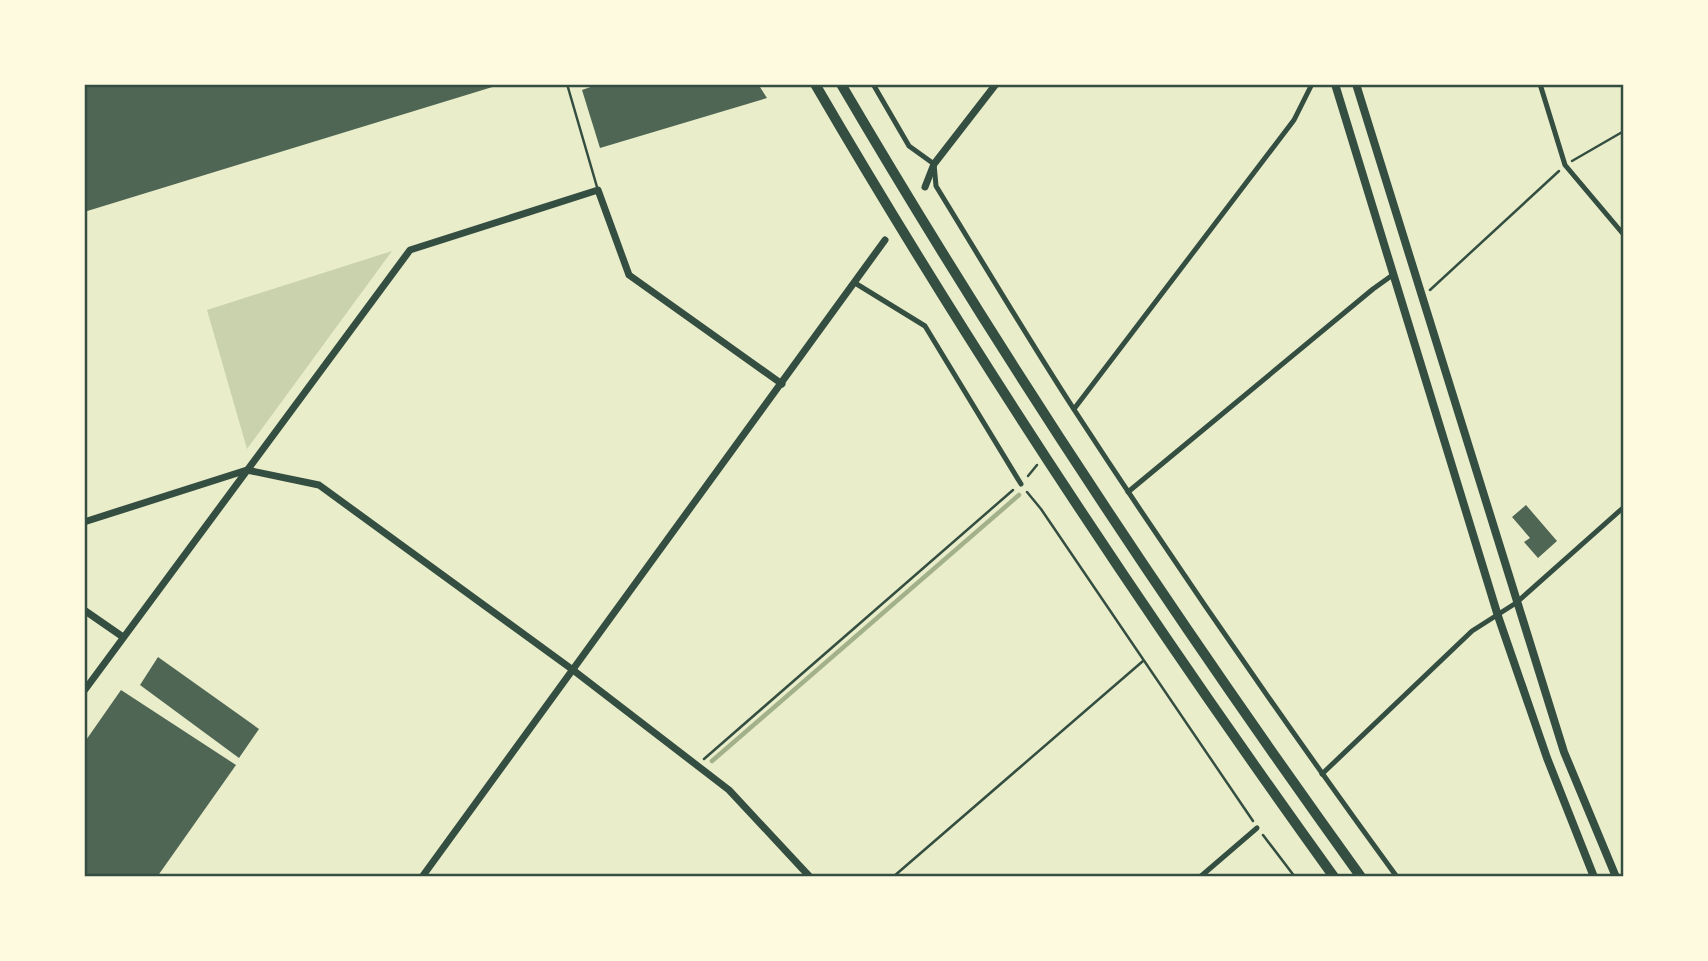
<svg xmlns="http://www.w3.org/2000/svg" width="1708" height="961" viewBox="0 0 1708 961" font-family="Manrope,sans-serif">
<rect width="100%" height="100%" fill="#e9edc9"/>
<polygon fill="#cad2ad" points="392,251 247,449 207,310"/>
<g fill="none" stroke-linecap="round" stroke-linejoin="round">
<polyline stroke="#a3b18a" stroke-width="4.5" points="712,761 1019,495"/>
</g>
<g fill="#4f6655">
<polygon points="84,84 498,84 499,85 84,212"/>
<polygon points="599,84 758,84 767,98 600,148 582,90"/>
<polygon points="1526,505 1557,541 1538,558 1524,542 1530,538 1512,517"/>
<polygon points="158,657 259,729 239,758 140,685"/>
<polygon points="121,690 236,765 157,877 84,877 84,743"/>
</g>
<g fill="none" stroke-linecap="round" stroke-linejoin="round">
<g stroke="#344e41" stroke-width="2.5">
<polyline points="1572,161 1624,131"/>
<polyline points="1430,290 1559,171"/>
<polyline points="1028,476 1037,465"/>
<polyline points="1027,492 1041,509 1253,821"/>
<polyline points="704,759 1013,490"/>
<polyline points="1263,835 1295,877"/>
<polyline points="893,877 1143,661"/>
</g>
<polyline stroke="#344e41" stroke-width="2.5" points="567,84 597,187"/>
<g stroke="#344e41" stroke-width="5">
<path d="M 873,84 L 909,146 L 934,164 L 936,186 C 982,261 1027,337 1075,411 C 1178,569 1286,725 1397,877"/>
<polyline points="1540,84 1565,165 1624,235"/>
<polyline points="855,283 925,326 1021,484"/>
<polyline points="1074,409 1294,120 1312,84"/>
<polyline points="1128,492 1373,289 1394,274"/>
<polyline points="1322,774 1472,631 1516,603 1624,507"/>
<polyline points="1200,877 1257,828"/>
</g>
<g stroke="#344e41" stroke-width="7">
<polyline points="925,187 934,164 996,84"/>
<polyline points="84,522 247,470 319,485 573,670 729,790 810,877"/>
<polyline points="84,610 123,637"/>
<polyline points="84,691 410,250 598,190 629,275 782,384"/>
<polyline points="422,877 885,240"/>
</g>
<g stroke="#344e41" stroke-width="8">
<polyline points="1335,84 1498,616 1547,758 1594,877"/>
<polyline points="1356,84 1564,752 1616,877"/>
</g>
<g stroke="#344e41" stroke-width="10">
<path d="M 815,84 C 974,357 1149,620 1334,877"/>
<path d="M 841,84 C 1001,357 1176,620 1361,877"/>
</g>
</g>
<rect width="1708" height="961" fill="none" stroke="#fefae0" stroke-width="172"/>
<rect x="86" y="86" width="1536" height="789" fill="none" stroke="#344e41" stroke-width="2.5"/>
</svg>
